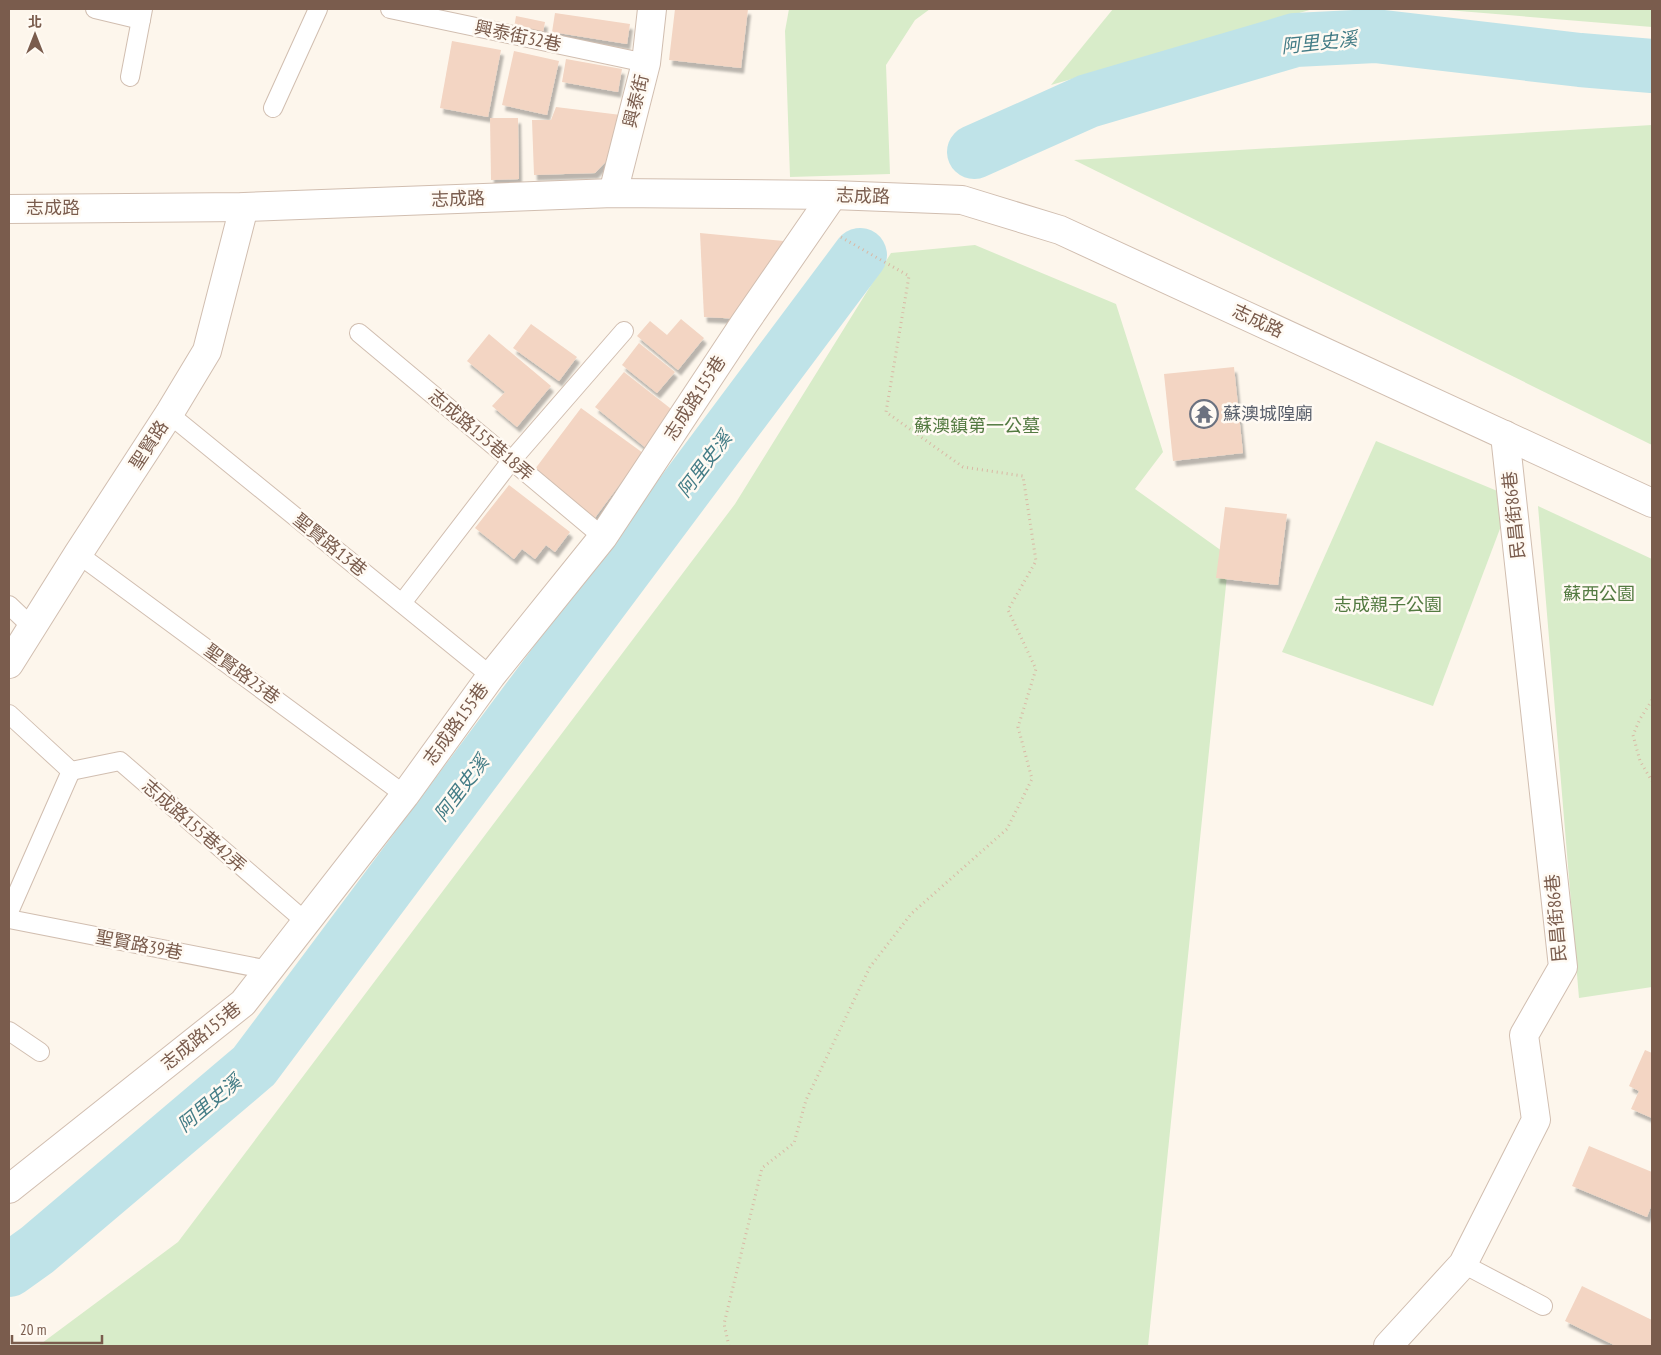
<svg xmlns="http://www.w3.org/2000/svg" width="1661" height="1355" viewBox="0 0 1661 1355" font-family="'PT Sans Narrow','Noto Sans TC',sans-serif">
<defs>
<filter id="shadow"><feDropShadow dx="3" dy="5.5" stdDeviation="1" flood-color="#0004"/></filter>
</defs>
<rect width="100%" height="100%" fill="#fdf6ec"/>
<g fill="#d8ecc9">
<polygon points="789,9 930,9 915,20 886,65 890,174 790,177 785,31"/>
<polygon points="1113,9 1313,9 1051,85"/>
<polygon points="1435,9 1652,9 1652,27"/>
<polygon points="1652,125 1652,445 1074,160"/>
<polygon points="975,245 1116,304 1163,452 1135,489 1229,556 1148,1346 38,1346 178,1242 735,504 891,253"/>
<polygon points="1376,441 1512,497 1433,706 1282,652"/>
<polygon points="1538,506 1652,559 1652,987 1579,998"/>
</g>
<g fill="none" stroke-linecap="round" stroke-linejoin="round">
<g stroke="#bfe3e8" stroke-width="54">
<polyline points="974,152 1088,101 1295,40 1375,36 1580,60 1652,66"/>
<polyline points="9,1270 37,1250 254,1066 860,255"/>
</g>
</g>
<g fill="#f3d5c3" filter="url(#shadow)">
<polygon points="675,9 748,9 741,68 669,60"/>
<polygon points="555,13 630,24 627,44 552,32"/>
<polygon points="516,16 545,22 543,33 514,28"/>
<polygon points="452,41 501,50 488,117 440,108"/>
<polygon points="514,51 559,61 547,115 502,105"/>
<polygon points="566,59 622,69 618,92 562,82"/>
<polygon points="556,107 621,115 617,150 595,173 534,175 532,120 551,120"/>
<polygon points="490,118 518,118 519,179 491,180"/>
<polygon points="700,233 794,242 742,319 704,317"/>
<polygon points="681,319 704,338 678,370 637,336 650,321 667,335"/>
<polygon points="531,324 577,357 559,381 513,348"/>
<polygon points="489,334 551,386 517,427 492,406 505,392 467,361"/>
<polygon points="639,343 675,372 657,393 622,365"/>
<polygon points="1234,367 1243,453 1173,461 1164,374"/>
<polygon points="624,372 675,412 646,448 595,407"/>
<polygon points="581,408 643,453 594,519 532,473"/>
<polygon points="509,485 570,532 555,552 546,545 535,559 522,549 514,559 475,528"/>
<polygon points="1225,507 1287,514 1278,585 1216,578"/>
<polygon points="1645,1050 1652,1053 1652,1118 1631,1109 1639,1091 1629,1086"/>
<polygon points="1589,1146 1652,1172 1652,1204 1647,1217 1572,1186"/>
<polygon points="1582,1286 1652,1320 1652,1346 1616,1346 1565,1321"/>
</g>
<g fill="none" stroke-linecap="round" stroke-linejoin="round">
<defs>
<g id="lane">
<polyline points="95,9 141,20"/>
<polyline points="390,9 646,63"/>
<polyline points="130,77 143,9"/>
<polyline points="273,108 318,9"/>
<polyline points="359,333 603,537"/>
<polyline points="169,414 491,676"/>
<polyline points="78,554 405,795"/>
<polyline points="402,603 511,461 624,331"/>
<polyline points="9,605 32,627"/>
<polyline points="9,714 71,771"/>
<polyline points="71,771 120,761 306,922"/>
<polyline points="9,912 71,771"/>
<polyline points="9,919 269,970"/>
<polyline points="9,1031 40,1052"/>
<polyline points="1463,1264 1543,1306"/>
</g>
<g id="street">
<polyline points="613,193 646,63 652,9"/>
<polyline points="9,209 244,207 613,193 833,195 962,200 1060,230 1652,503"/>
<polyline points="9,664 78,554 169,414 207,351 244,207"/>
<polyline points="9,1189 243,1003 405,795 491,676 603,537 744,324 833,195"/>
<polyline points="1388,1346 1463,1264 1536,1120 1524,1035 1563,967 1505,435"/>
</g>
</defs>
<use href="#lane" stroke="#d1beb0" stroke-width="20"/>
<use href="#street" stroke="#d1beb0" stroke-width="30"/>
<g stroke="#d9b8a5" stroke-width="3" stroke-dasharray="1 4" stroke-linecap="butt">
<polyline points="1652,700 1640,719 1633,735 1640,761 1652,781"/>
<polyline points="729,1346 724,1324 762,1168 794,1143 806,1100 870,967 911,914 1007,829 1032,779 1018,727 1036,669 1008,610 1036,561 1023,476 963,467 886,412 909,276 839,236"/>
</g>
<use href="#lane" stroke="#fff" stroke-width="18"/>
<use href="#street" stroke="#fff" stroke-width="28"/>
</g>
<defs>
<symbol id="temple-ring" viewBox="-11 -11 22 22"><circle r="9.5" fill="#fffaf3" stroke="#6b7280" stroke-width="1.5"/><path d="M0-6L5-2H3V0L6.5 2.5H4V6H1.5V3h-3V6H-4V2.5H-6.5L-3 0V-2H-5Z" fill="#6b7280"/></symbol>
</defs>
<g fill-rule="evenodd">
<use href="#temple-ring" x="1188" y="398" width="32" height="32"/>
</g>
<g text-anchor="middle" stroke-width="5" stroke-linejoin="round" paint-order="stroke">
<g font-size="18" fill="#7a5c4d" stroke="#fffaf3">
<text transform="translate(518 36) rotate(12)" y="6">興泰街32巷</text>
<text transform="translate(636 101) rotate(-76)" y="6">興泰街</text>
<text transform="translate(863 196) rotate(2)" y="6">志成路</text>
<text transform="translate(458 199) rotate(-2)" y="6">志成路</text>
<text x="53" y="214">志成路</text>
<text transform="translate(1258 321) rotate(25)" y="6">志成路</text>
<text transform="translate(695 398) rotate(-57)" y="6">志成路155巷</text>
<text transform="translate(481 435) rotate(40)" y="6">志成路155巷18弄</text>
<text transform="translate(149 445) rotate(-57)" y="6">聖賢路</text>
<text transform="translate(1514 515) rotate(-96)" y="6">民昌街86巷</text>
<text transform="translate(330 545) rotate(39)" y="6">聖賢路13巷</text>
<text transform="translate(242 674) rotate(36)" y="6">聖賢路23巷</text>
<text transform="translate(456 724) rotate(-54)" y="6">志成路155巷</text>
<text transform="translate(194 826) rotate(41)" y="6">志成路155巷42弄</text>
<text transform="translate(1556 918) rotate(-95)" y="6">民昌街86巷</text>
<text transform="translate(139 945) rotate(11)" y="6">聖賢路39巷</text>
<text transform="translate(201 1036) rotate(-39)" y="6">志成路155巷</text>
</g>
<g font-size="18" fill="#5b616d" stroke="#fffaf3" text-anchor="start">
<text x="1223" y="420">蘇澳城隍廟</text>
</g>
<g font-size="18" fill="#537a41" stroke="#fffaf3">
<text x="977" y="432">蘇澳鎮第一公墓</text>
<text x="1599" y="600">蘇西公園</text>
<text x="1388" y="611">志成親子公園</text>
</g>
<g font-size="19" font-style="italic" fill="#437c86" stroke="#fffaf3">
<text transform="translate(1319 42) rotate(-6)" y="7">阿里史溪</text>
<text transform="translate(704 464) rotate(-53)" y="7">阿里史溪</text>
<text transform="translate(461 788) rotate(-53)" y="7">阿里史溪</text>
<text transform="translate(209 1103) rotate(-40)" y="7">阿里史溪</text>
</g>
</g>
<rect width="1661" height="1355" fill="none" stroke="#7a5c4d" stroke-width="20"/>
<g transform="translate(35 35)" stroke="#fffaf3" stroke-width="4" paint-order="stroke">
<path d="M0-4L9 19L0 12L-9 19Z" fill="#7a5c4d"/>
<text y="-8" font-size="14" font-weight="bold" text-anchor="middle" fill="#7a5c4d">北</text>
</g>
<path d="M12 1335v8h90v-8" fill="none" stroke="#7a5c4d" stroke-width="2.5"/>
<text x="20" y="1335" font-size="15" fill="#7a5c4d" stroke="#fffaf3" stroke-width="4" paint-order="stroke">20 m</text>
</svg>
